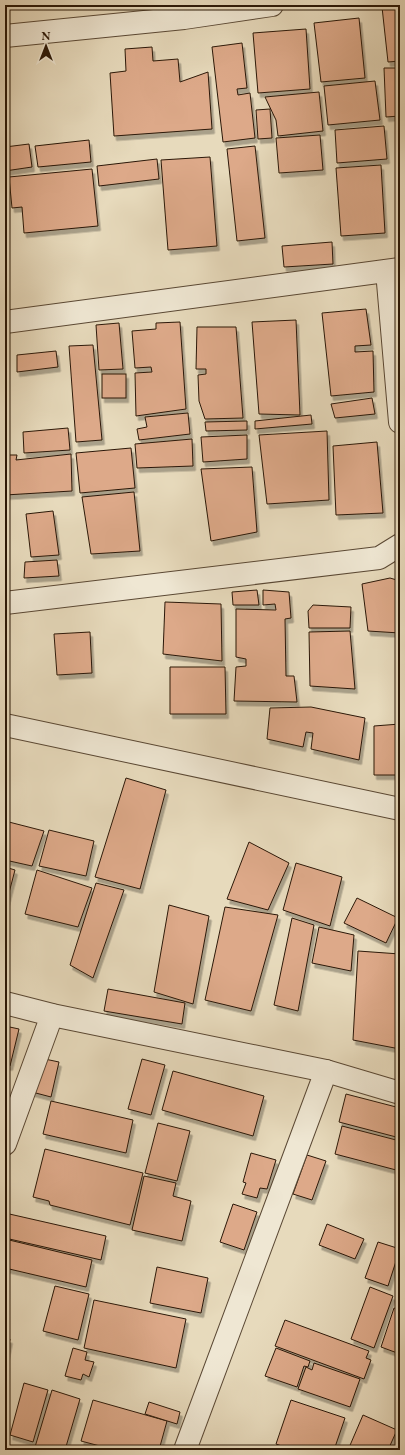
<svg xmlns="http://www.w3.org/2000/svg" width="405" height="1455" viewBox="0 0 405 1455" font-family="'EB Garamond',serif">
<defs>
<filter id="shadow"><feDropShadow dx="2.5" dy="4.5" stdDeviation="0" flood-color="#0004"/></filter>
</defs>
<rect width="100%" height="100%" fill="#e7dabc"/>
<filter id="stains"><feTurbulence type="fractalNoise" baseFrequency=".005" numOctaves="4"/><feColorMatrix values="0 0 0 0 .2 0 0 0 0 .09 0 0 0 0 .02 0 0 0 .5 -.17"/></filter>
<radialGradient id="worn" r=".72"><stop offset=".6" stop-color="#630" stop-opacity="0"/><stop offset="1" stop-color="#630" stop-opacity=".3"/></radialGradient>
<g fill="#dda989" stroke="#2b1807" filter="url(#shadow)">
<polygon points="400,5 400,61 388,62 382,7"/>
<polygon points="359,18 365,78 321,82 314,23"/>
<polygon points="306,29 310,89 258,93 253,33"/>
<polygon points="242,43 247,88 237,89 238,95 250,93 255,138 223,142 212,47"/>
<polygon points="152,47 153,61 178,59 180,82 208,72 212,129 114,136 110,73 126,71 125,49"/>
<polygon points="384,68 400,68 400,116 386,117"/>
<polygon points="375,81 380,120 328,125 324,86"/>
<polygon points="319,92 323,131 278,136 276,120 265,97"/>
<polygon points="270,109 272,138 258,139 256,110"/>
<polygon points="384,126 387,159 337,163 335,130"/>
<polygon points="320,135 323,170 279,173 276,138"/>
<polygon points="89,140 91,162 38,167 35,146"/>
<polygon points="29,144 32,167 5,171 5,147"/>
<polygon points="255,146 265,238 237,241 227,149"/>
<polygon points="210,157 217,246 168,250 161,160"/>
<polygon points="157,159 159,179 99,186 97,166"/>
<polygon points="381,165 385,233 341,236 336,168"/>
<polygon points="92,169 98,226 24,233 22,207 12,208 9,177"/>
<polygon points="332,242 333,264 284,267 282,246"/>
<polygon points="366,309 371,345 355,346 355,352 373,351 374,392 331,396 322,313"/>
<polygon points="296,320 300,415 259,414 252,322"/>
<polygon points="180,322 186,409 136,416 135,373 152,372 151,367 135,368 132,331 156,329 156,323"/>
<polygon points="119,323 123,369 99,370 96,325"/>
<polygon points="197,327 236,327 243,418 205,419 199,401 198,375 206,374 206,369 196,369"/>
<polygon points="93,345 102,440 76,442 69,346"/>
<polygon points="56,351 58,367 17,372 17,355"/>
<rect x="102" y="374" width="24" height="24"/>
<polygon points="372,398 375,414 335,418 331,404"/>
<polygon points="188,413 190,434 139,440 137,429 147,427 145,417"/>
<polygon points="311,415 312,424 255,429 255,421"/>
<polygon points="247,421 247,430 206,431 205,422"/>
<polygon points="68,428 70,450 24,453 23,432"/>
<polygon points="327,431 329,500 267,504 259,435"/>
<polygon points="247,435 247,459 203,462 201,437"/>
<polygon points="192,439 193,466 137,468 135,444"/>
<polygon points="377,442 383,513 336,515 333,446"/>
<polygon points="131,448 135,488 80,493 76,453"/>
<polygon points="71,454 72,491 5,495 5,455 17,455 16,460"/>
<polygon points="252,467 257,532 211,541 201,469"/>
<polygon points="134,492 140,551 91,554 82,497"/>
<polygon points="53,511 59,555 31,557 26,514"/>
<polygon points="57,560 59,576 24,578 25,562"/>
<polygon points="390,578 400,581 400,633 368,631 362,584"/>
<polygon points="257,590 259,605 233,605 232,592"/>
<polygon points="263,590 289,592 291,618 285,619 286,676 294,676 297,702 234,701 236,667 246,666 246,659 236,657 236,609 276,610 275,604 263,605"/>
<polygon points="165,602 221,604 222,661 163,654"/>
<polygon points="313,605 351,607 350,628 309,628 308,611"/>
<polygon points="350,631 355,689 310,686 309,632"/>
<polygon points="90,632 92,673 57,675 54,634"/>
<polygon points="170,667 225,667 226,714 170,714"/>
<polygon points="311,707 365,718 359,760 311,749 313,733 306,732 303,747 267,739 270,708"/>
<polygon points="400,724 400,775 374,775 374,726"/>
<polygon points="126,778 166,790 140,889 95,877"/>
<polygon points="5,821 44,831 32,866 5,860"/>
<polygon points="49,830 94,841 86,876 39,866"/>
<polygon points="249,842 289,863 268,910 227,899"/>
<polygon points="296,863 342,877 330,926 283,910"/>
<polygon points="5,867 15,870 5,908"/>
<polygon points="37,870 92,888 78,927 25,914"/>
<polygon points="96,883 124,890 93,978 70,965"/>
<polygon points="357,898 398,918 386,943 344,923"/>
<polygon points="169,905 209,916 193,1004 154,992"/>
<polygon points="225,907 278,915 251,1011 205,1000"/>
<polygon points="292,918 314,925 298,1011 274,1005"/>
<polygon points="319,927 354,935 351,971 312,963"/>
<polygon points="358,951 400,954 400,1049 353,1040"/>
<polygon points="108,989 185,1003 182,1024 104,1011"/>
<polygon points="5,1026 19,1029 10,1066 5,1065"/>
<polygon points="40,1058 59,1062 51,1097 32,1092"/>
<polygon points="142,1059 165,1065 151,1115 128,1109"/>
<polygon points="173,1071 264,1096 253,1136 162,1110"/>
<polygon points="346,1094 400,1108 400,1138 339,1122"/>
<polygon points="51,1101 133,1120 126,1153 43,1134"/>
<polygon points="158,1123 190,1131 177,1181 145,1173"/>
<polygon points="342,1126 400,1141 400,1171 335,1154"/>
<polygon points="45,1149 143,1173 130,1225 50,1205 49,1201 33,1197"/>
<polygon points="251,1153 276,1160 267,1189 260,1188 257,1198 242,1194 246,1183 243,1182"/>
<polygon points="307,1155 326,1161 312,1200 293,1194"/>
<polygon points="144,1176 176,1183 173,1196 191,1201 182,1241 132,1230"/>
<polygon points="233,1204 257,1212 244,1250 220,1242"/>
<polygon points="5,1213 106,1236 101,1260 5,1238"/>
<polygon points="327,1224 364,1239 355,1259 319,1245"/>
<polygon points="5,1239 92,1260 86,1287 5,1268"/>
<polygon points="378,1242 400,1249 388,1286 365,1278"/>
<polygon points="157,1267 208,1278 201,1313 150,1303"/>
<polygon points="55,1286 89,1294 78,1340 43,1331"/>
<polygon points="370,1287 393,1296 374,1348 351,1339"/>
<polygon points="94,1300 186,1319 176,1368 84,1348"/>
<polygon points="394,1308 400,1310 400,1354 381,1347"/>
<polygon points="285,1320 369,1351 366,1358 371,1360 364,1379 275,1346"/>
<polygon points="5,1338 10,1339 5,1363"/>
<polygon points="73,1348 87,1352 85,1360 94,1362 89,1377 83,1374 81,1380 65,1376"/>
<polygon points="276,1348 310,1361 308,1367 304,1366 297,1387 265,1376"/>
<polygon points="314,1363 360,1379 350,1407 298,1389 306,1367 312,1370"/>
<polygon points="24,1383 48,1390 33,1442 10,1435"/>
<polygon points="52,1390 80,1399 65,1450 47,1450 35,1447"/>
<polygon points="93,1400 167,1421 159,1450 115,1450 81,1441"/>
<polygon points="291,1400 345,1418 334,1450 293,1450 276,1444"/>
<polygon points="149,1402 180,1412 177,1424 145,1414"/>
<polygon points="363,1415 397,1430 388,1450 348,1450"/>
</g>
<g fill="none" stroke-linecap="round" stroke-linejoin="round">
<defs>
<g id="street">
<polyline points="5,36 184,18 272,5"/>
<polyline points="387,271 400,422"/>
<polyline points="5,322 400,269"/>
<polyline points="5,603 379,558 400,545"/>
<polyline points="5,725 400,809"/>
<polyline points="5,1003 52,1015 326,1071 400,1093"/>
<polyline points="5,1144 52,1015"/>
<polyline points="185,1450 326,1071"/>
</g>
</defs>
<use href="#street" stroke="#5a4834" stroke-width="24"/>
<use href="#street" stroke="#efe7d3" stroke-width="22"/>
</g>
<rect width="405" height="1455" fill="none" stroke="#e7dabc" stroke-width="20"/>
<rect x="6" y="6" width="393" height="1443" fill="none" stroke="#2b1807" stroke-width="2"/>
<rect x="10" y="10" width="385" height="1435" fill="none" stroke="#2b1807"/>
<g transform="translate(46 46)" stroke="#efe7d3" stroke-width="3" paint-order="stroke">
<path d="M0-3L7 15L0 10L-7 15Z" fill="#2b1807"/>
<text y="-6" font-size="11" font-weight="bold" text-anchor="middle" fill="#2b1807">N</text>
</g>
<rect width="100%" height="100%" filter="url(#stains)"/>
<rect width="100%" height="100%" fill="url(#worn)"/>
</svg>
